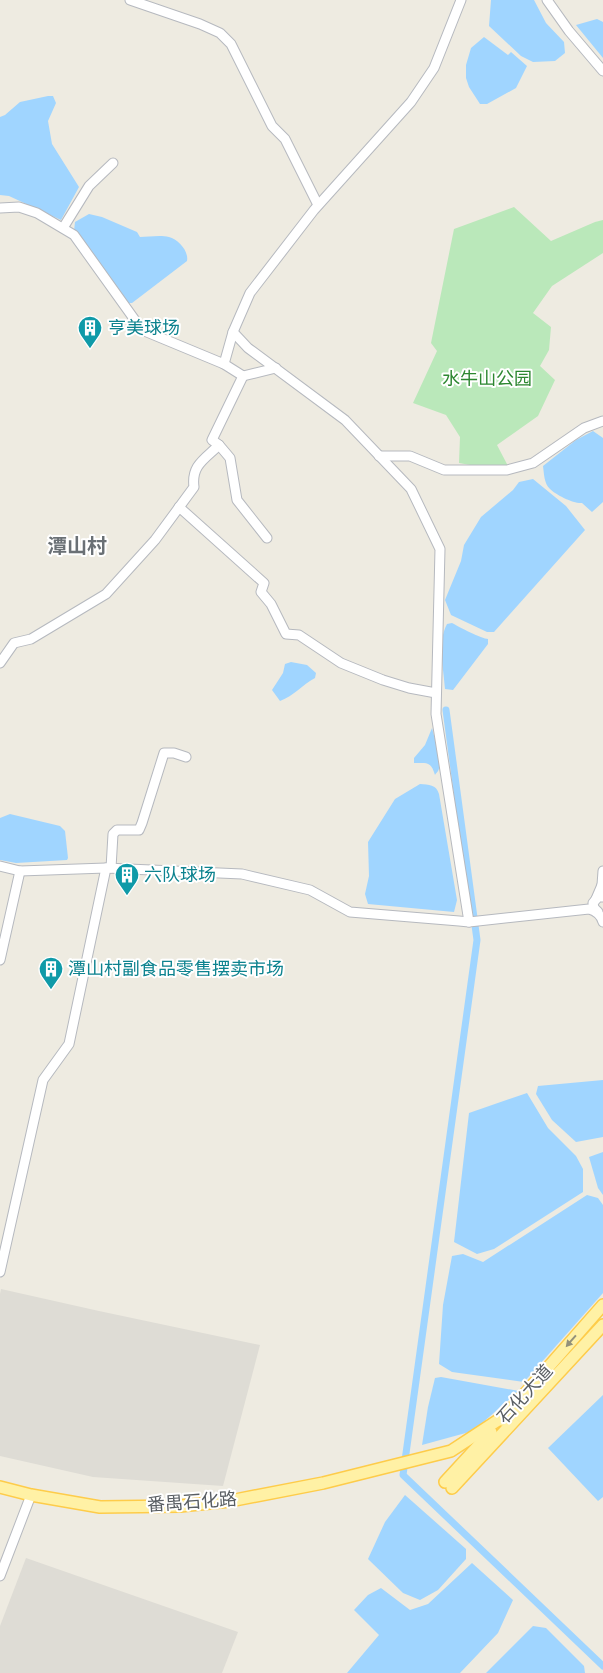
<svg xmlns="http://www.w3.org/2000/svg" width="603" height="1673" viewBox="0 0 603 1673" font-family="'Noto Sans','Noto Sans SC',sans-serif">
<rect width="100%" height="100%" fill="#eeebe1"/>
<g fill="#dedcd5">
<polygon points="1,1289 99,1311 260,1345 223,1486 93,1477 0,1456 0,1294"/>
<polygon points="26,1558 238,1632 222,1673 0,1673 0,1626"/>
</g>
<polygon fill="#bae8ba" points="514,207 551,241 595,222 603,220 603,253 552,286 533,313 551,327 549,350 540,366 555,380 538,416 497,445 508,466 481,467 459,463 460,437 446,415 413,403 437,351 431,343 454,229"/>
<g fill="#a0d5ff">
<polygon points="491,0 534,0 546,23 564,42 565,53 555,61 533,62 521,56 489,26"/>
<polygon points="597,19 603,22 603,58 576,25"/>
<polygon points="484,37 508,55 511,52 527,66 516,88 487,104 480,104 469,87 466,78 466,65 471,48"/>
<polygon points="48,96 53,96 56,103 48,121 52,144 79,187 61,220 9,196 0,195 0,117 5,115 20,102"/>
<path d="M 89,214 L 102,217 L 137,232 L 140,237 C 148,237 160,235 169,237 C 178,239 189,251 187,261 L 132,303 L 126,303 L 99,262 L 74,231 L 75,222 Z"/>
<path d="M 593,431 L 603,438 L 603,502 L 592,512 L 582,503 C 574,504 556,495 550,489 C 544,484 544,473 543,466 L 576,440 Z"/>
<polygon points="533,479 566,506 585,530 494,632 487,632 451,615 445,600 461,561 464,545 481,517 513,490 519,482"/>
<path d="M 452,623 C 459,627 482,639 488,639 L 488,644 L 453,690 L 445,689 C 444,670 437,642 447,624 Z"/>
<path d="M 291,662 L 307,665 L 316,673 L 315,678 C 302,685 294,696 280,701 L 272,690 L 283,673 L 285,664 Z"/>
<path d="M 432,728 C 434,738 443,757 439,768 C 439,771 436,773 435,775 C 431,761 427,763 414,763 L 414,758 L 425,745 Z"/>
<path d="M 420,784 C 429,785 436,784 439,794 L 457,900 L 454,912 L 368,904 L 365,894 L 369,876 L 368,842 L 395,799 Z"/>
<polygon points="10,814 60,826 65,831 68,858 67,860 16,863 0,860 0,818"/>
<polygon points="603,1080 603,1137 576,1142 552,1120 536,1094 538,1086"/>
<polygon points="527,1093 548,1128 576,1156 583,1169 583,1192 494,1249 477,1254 454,1242 469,1113"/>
<polygon points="603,1152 603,1195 598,1188 589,1157"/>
<polygon points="587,1195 598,1198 603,1205 603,1293 524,1382 452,1372 439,1364 443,1305 452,1256 463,1254 483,1262"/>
<polygon points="441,1377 519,1391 473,1431 422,1445 428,1407 435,1378"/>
<polygon points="603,1395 603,1497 598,1501 548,1448"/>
<polygon points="405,1495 466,1549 466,1559 438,1590 420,1600 403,1593 368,1559 385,1522"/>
<polygon points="472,1563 513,1600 498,1633 460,1673 347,1673 379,1635 354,1610 368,1595 381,1588 410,1610 428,1604"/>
<polygon points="533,1626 546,1628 584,1666 585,1673 486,1673"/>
</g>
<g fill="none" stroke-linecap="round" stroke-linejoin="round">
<polyline stroke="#a0d5ff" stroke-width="7" points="446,710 477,940 403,1475 603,1666"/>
<defs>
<g id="minor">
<polyline points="130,0 200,24 220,33 231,44 272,126 285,139 318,205"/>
<polyline points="547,0 569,31 603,71"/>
<polyline points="0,208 19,207 37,213 74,235 142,330 224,364 243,376 276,368"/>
<polyline points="63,228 89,186 113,163"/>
<polyline points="233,332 248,348 345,420 411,489 440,549 436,714 469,922"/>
<polyline points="224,364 233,332 250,293 314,210 411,102 434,68 461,0"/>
<polyline points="219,445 230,458 237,500 267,538"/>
<polyline points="379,456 410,456 444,470 507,470 533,463 584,428 603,421"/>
<polyline points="179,507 264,583 261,592 271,604 286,634 299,635 341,663 383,680 409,688 436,693"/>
<path d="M 0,663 L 14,643 L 31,639 L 106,594 L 155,540 L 194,487 C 191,465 205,459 219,445 L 212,440 L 243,376"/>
<path d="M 0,866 L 20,871 L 106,868 L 242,874 L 310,890 L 350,912 L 459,921 L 469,922 L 589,909 C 596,911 601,915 603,922"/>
<polyline points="111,868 113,834 117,830 139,830 142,823 164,753 174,753 186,757"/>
<polyline points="602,885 603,871"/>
<polyline points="596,899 602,885 603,891"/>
<polyline points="598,912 594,908 593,903 598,897 603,897"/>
<polyline points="0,960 20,871"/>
<polyline points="0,1272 43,1080 69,1044 106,868"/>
<polyline points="0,1576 31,1495"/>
</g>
<g id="major">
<polyline points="502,1420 603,1305"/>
<polyline points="445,1482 491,1432"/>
<polyline points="0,1487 31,1495 100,1507 180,1506 230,1501 323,1483 451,1451 506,1415"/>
<polyline points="452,1488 603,1325"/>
</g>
</defs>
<use href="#minor" stroke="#b6b9bf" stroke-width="11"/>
<use href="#major" stroke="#fecc4a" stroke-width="14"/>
<use href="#minor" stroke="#fff" stroke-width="9"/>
<use href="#major" stroke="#fff1a5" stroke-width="11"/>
</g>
<defs><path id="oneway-solid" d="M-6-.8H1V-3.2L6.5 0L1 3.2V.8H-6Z" transform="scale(1.25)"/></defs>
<use fill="#93917a" href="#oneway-solid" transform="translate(571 1341) rotate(131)"/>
<defs>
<symbol id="building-pin" viewBox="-11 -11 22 30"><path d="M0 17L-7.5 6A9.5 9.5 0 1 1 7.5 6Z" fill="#0f9aa8" stroke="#fff"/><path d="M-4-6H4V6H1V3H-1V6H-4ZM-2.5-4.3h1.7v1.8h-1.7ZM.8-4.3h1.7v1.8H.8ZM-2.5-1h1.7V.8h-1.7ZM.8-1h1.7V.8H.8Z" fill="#fff"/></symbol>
</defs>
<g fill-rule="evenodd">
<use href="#building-pin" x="76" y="314" width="28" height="38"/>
<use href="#building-pin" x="113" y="861" width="28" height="38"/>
<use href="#building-pin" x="37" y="955" width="28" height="38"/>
</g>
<g text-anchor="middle" stroke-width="4" stroke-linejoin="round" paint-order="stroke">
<g font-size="18" fill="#0d838f" stroke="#fff" text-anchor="start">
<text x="108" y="334">亨美球场</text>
<text x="144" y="881">六队球场</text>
<text x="68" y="975">潭山村副食品零售摆卖市场</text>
</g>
<g font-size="18" fill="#2d8731" stroke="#fff">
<text x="487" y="385">水牛山公园</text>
</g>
<g font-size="18" fill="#595e63" stroke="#fff">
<text transform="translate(525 1394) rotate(-48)" y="6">石化大道</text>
<text transform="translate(192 1502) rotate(-4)" y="6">番禺石化路</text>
</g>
<g font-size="20" font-weight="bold" fill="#6a7075" stroke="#fff">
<text x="77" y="553">潭山村</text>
</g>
</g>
</svg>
